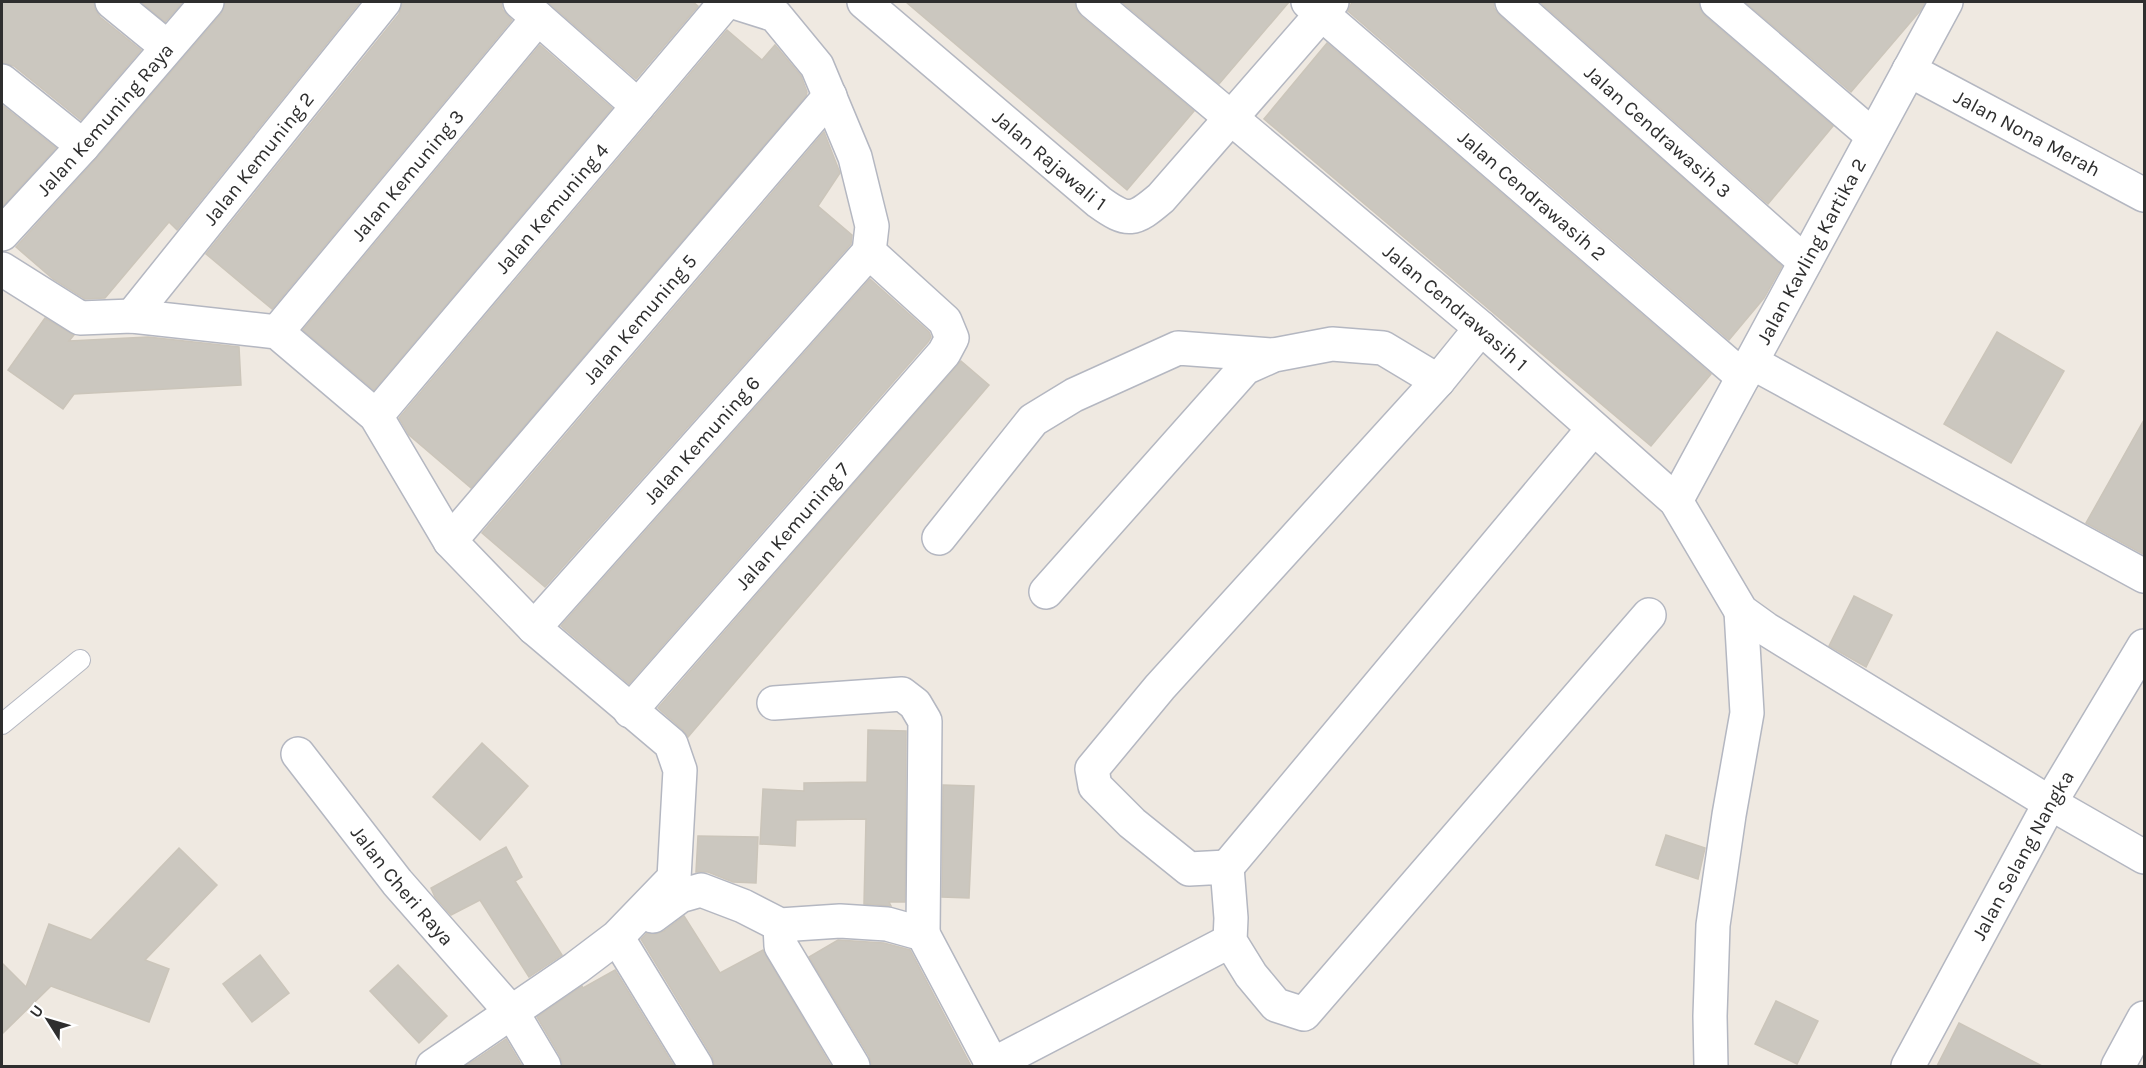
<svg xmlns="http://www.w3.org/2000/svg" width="2146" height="1068" font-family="Karla,sans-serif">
<rect width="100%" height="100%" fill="#efe9e1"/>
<!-- building -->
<g fill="#cbc7bf" stroke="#cbc5ba" stroke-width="1.5">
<polygon points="2,2 94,2 95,9 100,17 141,50 81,120 14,66 2,63"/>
<polygon points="141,2 183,2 165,22"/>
<polygon points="225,2 360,2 177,230 169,222 105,298 85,299 53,279 16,247 97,158 221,14"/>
<polygon points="402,2 502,2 502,9 512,20 272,309 206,254 399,14"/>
<polygon points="548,2 693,2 698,6 636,79"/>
<polygon points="906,2 1075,2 1076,9 1081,16 1194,111 1127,190"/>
<polygon points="1122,2 1289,2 1219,84"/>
<polygon points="1352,2 1494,2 1494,8 1500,16 1782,266 1764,298 1729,340 1348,11"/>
<polygon points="1540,2 1699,2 1700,9 1705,16 1833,126 1768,204"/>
<polygon points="1745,2 1925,2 1920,11 1851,92"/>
<polygon points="727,30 762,60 775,45 801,76 807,92 806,96 471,488 409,435 399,418"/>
<polygon points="1327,43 1711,374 1651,446 1264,119"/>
<polygon points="540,45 612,108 374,390 303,330"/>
<polygon points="2,105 56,148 2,207"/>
<polygon points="824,132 840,173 818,206 852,235 851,244 545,587 482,533"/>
<polygon points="870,279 929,332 931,337 928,342 629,684 561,626"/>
<polygon points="45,318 74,335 69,341 148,337 239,347 241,385 74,394 63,409 8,370"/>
<polygon points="1997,332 2064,371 2011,463 1944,424"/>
<polygon points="961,361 989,385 688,737 683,730 658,708"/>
<polygon points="2145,418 2145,555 2086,523"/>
<polygon points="1854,596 1892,615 1866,667 1829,646"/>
<polygon points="868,730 906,731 905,902 889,902 891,906 864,904 866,819 796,820 795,846 760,844 763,789 804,791 804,783 867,782"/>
<polygon points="482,743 528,786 480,840 433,797"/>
<polygon points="943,785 974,786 969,898 942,897"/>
<polygon points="1666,835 1705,848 1698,879 1656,865"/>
<polygon points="698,836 758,837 756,883 733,882 708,872 696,872"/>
<polygon points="506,847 522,877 515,881 562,955 529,977 480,900 451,915 435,897 431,888"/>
<polygon points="179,848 217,885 145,960 169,969 149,1022 51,986 2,1034 2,963 26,987 49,924 91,940"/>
<polygon points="684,916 720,973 763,950 831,1066 715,1066 712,1056 641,939 647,933 656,934 664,931"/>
<polygon points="838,940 884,943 910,950 971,1066 872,1066 869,1056 809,957"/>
<polygon points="260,955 289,993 252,1022 223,984"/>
<polygon points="398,965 447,1016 419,1043 370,991"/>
<polygon points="615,970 674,1066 563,1066 560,1056 537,1017 582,986 583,988"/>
<polygon points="1776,1001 1818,1021 1797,1064 1755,1044"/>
<polygon points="1959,1023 2042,1066 1937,1066"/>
<polygon points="506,1039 522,1066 465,1066 475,1060"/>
</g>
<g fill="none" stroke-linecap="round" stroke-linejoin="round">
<!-- service casing -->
<g stroke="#b4b7c1" stroke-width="22">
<polyline id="service" points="2,724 80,660"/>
</g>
<!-- minor casing -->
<g stroke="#b4b7c1" stroke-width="36">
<g id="minor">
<polyline points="112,2 167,47"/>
<polyline points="520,2 638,106"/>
<path id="s1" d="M864 2 1099 202C1128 223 1134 221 1161 198L1332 2"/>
<path id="s2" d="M1093 2 1481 328 1676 501 1741 611 1766 629 2050 803 2144 857"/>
<path id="s3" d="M1308 2 1743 377"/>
<path id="s4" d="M1512 2 1805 262"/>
<polyline points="1717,2 1873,136"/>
<path id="s5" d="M1909 70 2144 195"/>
<polyline points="2,81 83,146"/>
<path id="s6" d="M2 234 83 146 207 2"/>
<polyline points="2,269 80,318 132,316 277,332 376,416 450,541 534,628 671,744 680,770 674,878 617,937 576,968 433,1066"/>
<path id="s7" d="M132 316 384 2"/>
<polyline points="1481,328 1438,381 1160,687 1092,769 1095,786 1132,823 1189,869 1227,867 1231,918 1230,941 1251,975 1276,1005 1304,1014 1649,615"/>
<path id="s8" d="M277 332 538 18"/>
<polyline points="1751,362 2144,576"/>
<path id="s9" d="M376 416 726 2"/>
<path id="s10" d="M1676 501 1946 2"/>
<polyline points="939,538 1033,420 1074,395 1178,348 1273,355"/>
<path id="s11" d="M450 541 830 96"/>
<polyline points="1046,592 1245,368 1274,355 1332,344 1383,348 1438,381"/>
<path id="s12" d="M534 628 869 252"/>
<polyline points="774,703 902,694 915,704 925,721 923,934"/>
<path id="s13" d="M630 711 944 353 952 338 945 321 869 252 872 226 855 157 817 66 775 15 734 2"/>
<path id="s14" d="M298 754 397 882 512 1013"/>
<polyline points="1227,867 1593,429"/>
<polyline points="653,916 680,896 701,890 743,906 780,925 840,921 887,924 923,934 993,1066"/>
<polyline points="780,925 781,946 853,1066"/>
<polyline points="622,945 696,1066"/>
<polyline points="519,1024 544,1066"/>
<polyline points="990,1066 1230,941"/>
<polyline points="1711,1066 1710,1016 1713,925 1729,815 1747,713 1741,611"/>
<path id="s15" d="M1908 1066 2050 803 2144 646"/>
<polyline points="2118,1066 2144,1018"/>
</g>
</g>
<!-- service -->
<use href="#service" stroke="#fff" stroke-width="20"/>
<!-- minor -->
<use href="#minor" stroke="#fff" stroke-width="33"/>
</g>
<g text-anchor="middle" stroke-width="4.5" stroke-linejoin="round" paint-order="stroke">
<!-- street labels -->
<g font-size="20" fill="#2e2e2e" stroke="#fff">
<text dy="7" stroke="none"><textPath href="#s6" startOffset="154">Jalan Kemuning Raya</textPath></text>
<text dy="7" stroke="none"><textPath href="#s4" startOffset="195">Jalan Cendrawasih 3</textPath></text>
<text dy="7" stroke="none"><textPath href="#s5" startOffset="134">Jalan Nona Merah</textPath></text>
<text dy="7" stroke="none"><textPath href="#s7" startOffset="202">Jalan Kemuning 2</textPath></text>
<text dy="7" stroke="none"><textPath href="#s1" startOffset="244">Jalan Rajawali 1</textPath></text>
<text dy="7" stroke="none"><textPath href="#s8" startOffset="204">Jalan Kemuning 3</textPath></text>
<text dy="7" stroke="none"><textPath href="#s3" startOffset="296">Jalan Cendrawasih 2</textPath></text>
<text dy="7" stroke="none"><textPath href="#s9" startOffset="272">Jalan Kemuning 4</textPath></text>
<text dy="7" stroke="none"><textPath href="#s10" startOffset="284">Jalan Kavling Kartika 2</textPath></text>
<text dy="7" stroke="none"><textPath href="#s2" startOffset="474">Jalan Cendrawasih 1</textPath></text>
<text dy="7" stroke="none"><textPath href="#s11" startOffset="292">Jalan Kemuning 5</textPath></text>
<text dy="7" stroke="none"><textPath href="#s12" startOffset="252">Jalan Kemuning 6</textPath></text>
<text dy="7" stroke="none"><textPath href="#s13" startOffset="246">Jalan Kemuning 7</textPath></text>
<text dy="7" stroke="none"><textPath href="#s15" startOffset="240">Jalan Selang Nangka</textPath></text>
<text dy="7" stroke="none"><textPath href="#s14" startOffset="168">Jalan Cheri Raya</textPath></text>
</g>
</g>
<!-- border -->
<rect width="2146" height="1068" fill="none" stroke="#2e2e2e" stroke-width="6"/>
<!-- north arrow -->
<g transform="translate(48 1020) rotate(307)" stroke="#ffffff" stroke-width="4.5" paint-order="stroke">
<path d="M0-4.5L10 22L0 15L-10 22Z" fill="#2e2e2e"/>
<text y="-9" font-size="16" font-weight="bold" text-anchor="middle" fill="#2e2e2e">U</text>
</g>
</svg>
